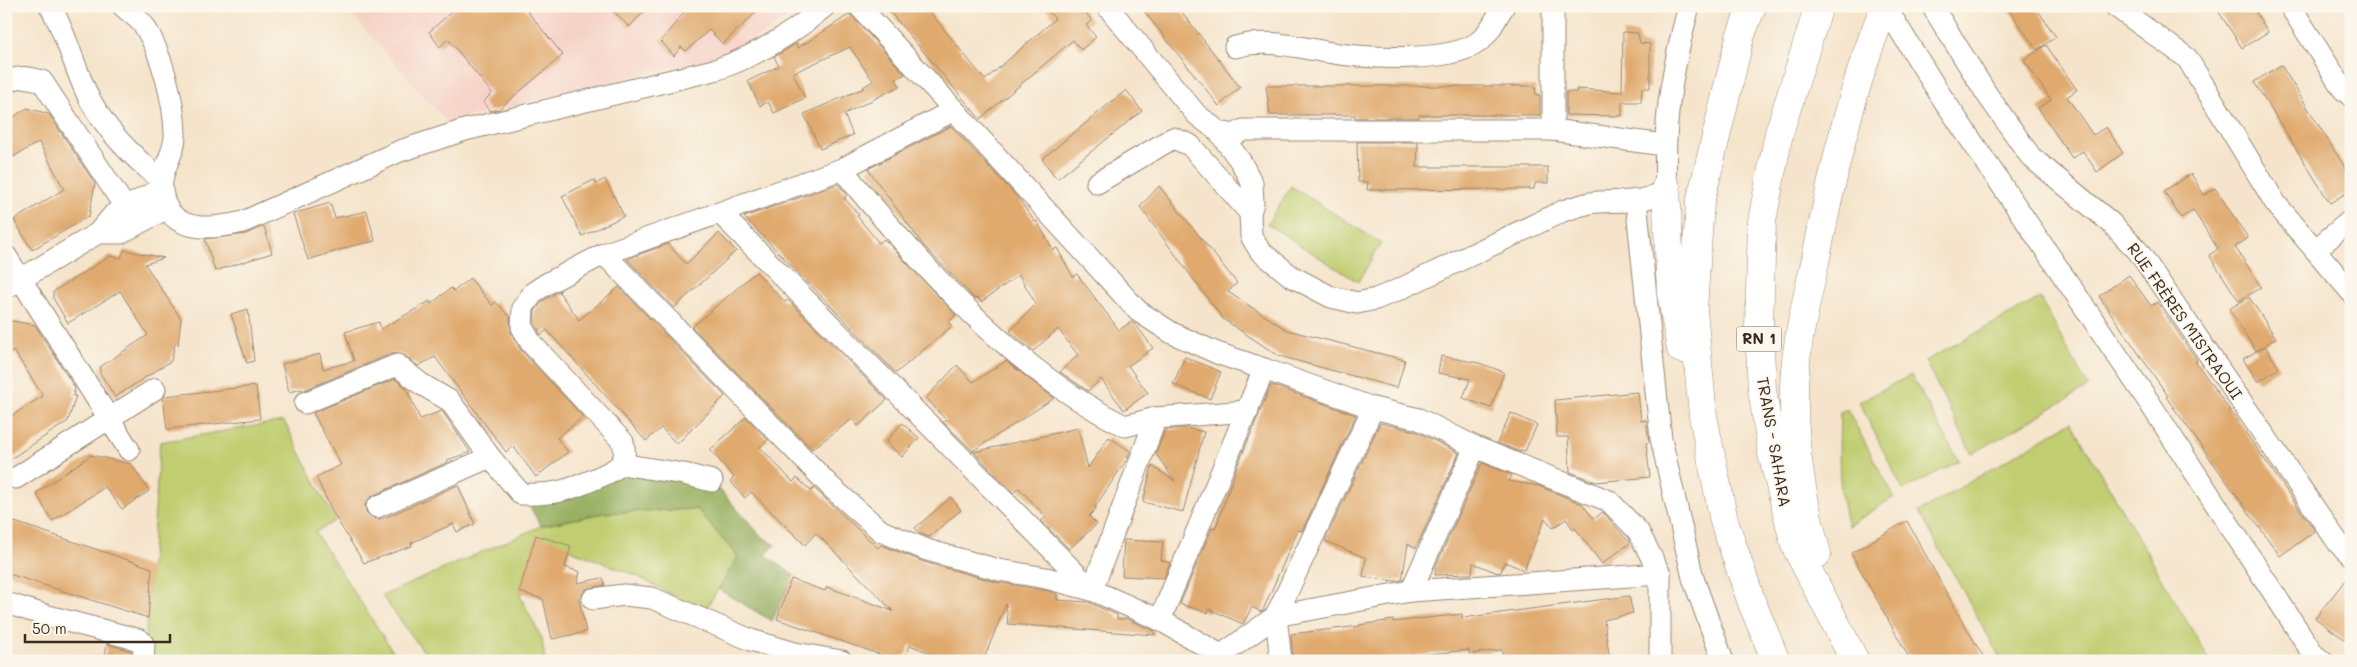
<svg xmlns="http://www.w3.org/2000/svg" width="2357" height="667" font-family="Mali,sans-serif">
<rect width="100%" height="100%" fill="#fbf7ec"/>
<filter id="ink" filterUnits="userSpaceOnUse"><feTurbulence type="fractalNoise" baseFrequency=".02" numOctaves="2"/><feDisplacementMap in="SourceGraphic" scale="10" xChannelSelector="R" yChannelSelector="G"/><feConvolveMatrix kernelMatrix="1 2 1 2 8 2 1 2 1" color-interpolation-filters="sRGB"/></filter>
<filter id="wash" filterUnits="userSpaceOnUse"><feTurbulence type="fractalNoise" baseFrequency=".0096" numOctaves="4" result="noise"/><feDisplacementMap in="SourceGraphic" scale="20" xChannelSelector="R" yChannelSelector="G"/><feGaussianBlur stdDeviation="1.12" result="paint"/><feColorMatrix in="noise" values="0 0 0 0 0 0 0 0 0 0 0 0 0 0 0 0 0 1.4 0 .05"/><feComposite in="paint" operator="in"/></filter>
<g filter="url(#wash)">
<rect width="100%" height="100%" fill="#f5e4cb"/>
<!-- built -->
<polygon fill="#f6d1c6" points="344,6 804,6 732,54 646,73 447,122"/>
<!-- green -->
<g fill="#c0cd6f" stroke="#7e7c46">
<polygon points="1291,186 1381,243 1358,282 1267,224"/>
<polygon points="2040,298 2088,387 1972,454 1925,361"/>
<polygon points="1911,375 1959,461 1903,490 1859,402"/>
<path d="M1847 409 1894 497 1848 526C1837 488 1839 451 1840 412Z"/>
<polygon points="284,421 335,521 315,532 399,661 144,661 160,442"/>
<polygon points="2071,422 2210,661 2002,661 1919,512"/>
<polygon points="697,509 738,557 704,612 637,576 540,538 520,596 542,639 545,661 431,661 382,596 541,526 603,513"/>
</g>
<!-- forest -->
<polygon fill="#98b062" stroke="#6a6d40" points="605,474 712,481 761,536 775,545 766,555 794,575 772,621 718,589 738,557 697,509 603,513 541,526 530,507"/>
<g id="blocks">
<!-- building -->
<g fill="#e0aa6e">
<polygon points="458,6 523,6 563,55 499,109 490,111 483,102 492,93 448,39 440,47 429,32"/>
<polygon points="609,6 650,6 629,27"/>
<polygon points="689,6 762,6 723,44 709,30 686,51 681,47 674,56 661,41"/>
<polygon points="885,6 925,6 985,80 1055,19 1044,6 1081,6 1092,21 1086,25 1096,37 1081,50 1073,40 980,119"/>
<polygon points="1140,6 1177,6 1240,87 1219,106"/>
<polygon points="2006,6 2035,6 2056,37 2037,50"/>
<polygon points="2215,6 2252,6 2268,32 2242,48"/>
<polygon points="850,14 905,74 896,79 900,86 844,114 853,135 820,149 804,114 864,88 863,87 873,81 850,47 793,73 805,98 774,113 768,102 760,106 748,81 779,66 774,57 796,44 798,48"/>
<polygon points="1623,32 1638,33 1640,43 1650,44 1650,88 1642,88 1641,102 1622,102 1622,116 1566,115 1566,92 1576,92 1577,89 1622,92"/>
<polygon points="2046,45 2077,90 2067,97 2093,135 2106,127 2123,153 2097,172 2083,151 2072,158 2038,108 2051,100 2024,60"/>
<polygon points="2281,65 2351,177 2351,190 2330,203 2254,82"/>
<polygon points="1266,86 1535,86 1536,95 1540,95 1540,115 1419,115 1419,118 1355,118 1355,115 1270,115"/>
<polygon points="1126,90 1142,111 1057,179 1042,159"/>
<polygon points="27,108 49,114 95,184 89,216 32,250 14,220 64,189 39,142 6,161 6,122"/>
<polygon points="951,126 1018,198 1035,222 1037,221 1053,250 1057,248 1073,277 1077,274 1119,330 1131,322 1136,325 1153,348 1128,366 1148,393 1124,410 1101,379 1088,391 1060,372 1078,355 1058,329 1033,351 1010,331 1036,304 1019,275 981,302 977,297 975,299 923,245 868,169"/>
<polygon points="1357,142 1418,142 1417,167 1548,167 1548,183 1535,183 1534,189 1367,190 1368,182 1358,182"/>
<polygon points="2191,174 2204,195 2215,188 2248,238 2235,247 2261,287 2239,301 2209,255 2218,249 2193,210 2181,218 2164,191"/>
<polygon points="605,179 624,216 582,236 562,196 594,180 596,184"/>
<polygon points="838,184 847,195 844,198 859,215 857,216 879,243 884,239 956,315 948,322 952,326 896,373 744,217"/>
<polygon points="1159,186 1237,283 1228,292 1287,330 1405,360 1397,388 1279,356 1223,319 1140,207"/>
<polygon points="330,203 335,218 367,211 375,241 352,246 308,260 293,214"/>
<polygon points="264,226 272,253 215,271 205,239 246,234"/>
<polygon points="719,233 736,251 674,308 627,259 668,244 686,264"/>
<polygon points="124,250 164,258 145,264 181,319 178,345 175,344 171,361 115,397 100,373 100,367 148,335 120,291 68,323 53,298 53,292 110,256 121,258"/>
<polygon points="756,272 785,302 788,300 887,400 858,426 852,419 812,449 692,327"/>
<polygon points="2129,275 2151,306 2157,302 2197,360 2195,361 2315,531 2280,556 2166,397 2168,396 2099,296"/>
<polygon points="470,278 492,305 496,302 510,317 511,333 520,349 583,417 557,438 568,452 536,477 513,446 506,452 435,357 418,366 404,355 393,353 302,391 302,389 289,392 282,364 320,354 323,369 354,361 345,332 379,322 381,329 430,301 431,304 451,288 454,291"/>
<polygon points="619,287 725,396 677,444 661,428 646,441 547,330 541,335 535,324 535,311 543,301 561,290 559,292 579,320"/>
<polygon points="2249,297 2276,338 2256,351 2229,309"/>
<polygon points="248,309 254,361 247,363 231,314"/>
<polygon points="6,320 35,325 75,388 73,396 76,396 68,421 6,462 6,419 43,396 14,351 6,356"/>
<polygon points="2265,346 2279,368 2258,382 2243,359"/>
<polygon points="1441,356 1479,363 1504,372 1491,408 1463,398 1470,379 1438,373"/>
<polygon points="1185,357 1221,372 1210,399 1173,384"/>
<polygon points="1006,361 1054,398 973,451 943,422 946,420 926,398 957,365 973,382"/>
<polygon points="395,379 406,388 420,419 442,411 470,452 447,460 448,462 372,496 365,505 366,512 375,519 382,519 458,485 475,524 457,532 453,524 411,543 412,546 364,563 334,515 316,477 341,465 313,413"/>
<polygon points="1271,385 1356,415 1302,531 1298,530 1263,610 1261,612 1252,607 1243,624 1209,609 1208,613 1180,604 1212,528 1215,529 1235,472"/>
<polygon points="256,386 260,419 167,429 163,398 165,396"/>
<polygon points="1638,392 1641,421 1646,420 1649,442 1646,443 1650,477 1596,482 1570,472 1568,437 1557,437 1555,400"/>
<polygon points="1511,413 1537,425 1525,451 1521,450 1521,452 1497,443"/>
<polygon points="746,417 768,440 760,447 793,482 797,478 811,491 814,488 878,548 881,545 924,562 996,582 1048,591 1057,594 1057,600 1088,602 1117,615 1117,619 1127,619 1154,631 1155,635 1008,624 1006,604 983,661 949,661 910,645 903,661 899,661 777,619 791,579 825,591 827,587 893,611 816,533 805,545 751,492 745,498 730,481 734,477 710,450"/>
<polygon points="902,423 919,438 902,457 886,442"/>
<polygon points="1380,423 1415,431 1459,453 1416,548 1408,544 1402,580 1394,581 1363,577 1366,558 1325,541"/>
<polygon points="1078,428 1088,468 1109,437 1130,451 1127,459 1095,507 1096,509 1089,516 1097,524 1069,549 1041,521 1046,517 1019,488 1013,493 974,452"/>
<polygon points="1187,428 1204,432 1183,512 1143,502 1152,466 1175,481 1156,454 1165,430"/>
<polygon points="91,455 131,464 149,491 122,509 105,487 52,521 36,493"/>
<polygon points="1482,463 1512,475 1509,481 1539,486 1582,504 1594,519 1603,512 1630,543 1602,564 1575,528 1573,529 1566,519 1553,528 1545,518 1524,570 1505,562 1501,572 1498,573 1473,563 1472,574 1435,575 1436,566"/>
<polygon points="951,497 961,510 929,537 919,533 915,528"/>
<polygon points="6,519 152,568 148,618 6,573"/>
<polygon points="1907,521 1958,614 1986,661 1911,661 1851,553"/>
<polygon points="536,535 571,546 565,567 580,572 577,583 603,578 605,585 586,589 579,598 586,632 552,639 543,599 519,592"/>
<polygon points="1124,540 1163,542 1161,560 1170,563 1164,578 1122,576"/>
<polygon points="2351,573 2351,630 2344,639 2315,618"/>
<polygon points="1629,596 1633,613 1604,620 1610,661 1503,661 1502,650 1469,654 1469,650 1365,661 1293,661 1291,634 1360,626 1359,625 1393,620 1393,622 1462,614 1462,618"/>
<polygon points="107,644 131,651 131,661 104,661"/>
</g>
</g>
</g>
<g filter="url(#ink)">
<use href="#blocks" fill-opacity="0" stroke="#988774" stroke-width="1"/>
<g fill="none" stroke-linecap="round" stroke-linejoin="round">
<!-- minor casing -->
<g stroke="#988774" stroke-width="23">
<g id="minor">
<path d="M50 6C67 34 74 68 89 98 107 132 132 157 162 180"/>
<path d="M123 6C130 13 140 19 145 27 162 54 174 101 175 133 176 151 164 164 162 181 161 188 163 197 165 203 177 235 218 228 243 222L400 151 465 130 718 69C757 55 794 33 825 6"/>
<polyline points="859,6 1138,311 1172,333 1217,353 1264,369"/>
<path d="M1107 6 1196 114 1219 132 1241 162 1252 183 1253 203 1250 213 1251 236 1260 251 1291 276 1331 297 1357 303 1376 299 1400 289 1563 211C1572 208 1581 205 1590 203 1614 199 1648 207 1666 187 1663 120 1672 70 1689 6"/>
<polyline points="1885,6 1939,93 2149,402 2314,655 2322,661"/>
<polyline points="1932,6 1986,93 2031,157 2110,222 2138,251 2339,544 2351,555"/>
<polyline points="2115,6 2187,58 2276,204 2351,292"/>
<polyline points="2290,6 2343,89 2351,96"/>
<path d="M1235 47C1264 38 1297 47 1326 52 1361 58 1458 65 1483 38 1491 30 1497 16 1504 6"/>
<path d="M6 83C18 75 28 77 42 81L125 207"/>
<polyline points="1553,130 1553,6"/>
<polyline points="1219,132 1235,135 1243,130 1553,130 1664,145"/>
<path d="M842 169C917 262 1017 374 1125 426L1156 418 1248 411"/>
<polyline points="1097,183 1173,138 1190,145 1250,213"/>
<polyline points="1636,200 1661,439 1693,578 1723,661"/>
<polyline points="720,213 1092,590 1156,418"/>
<polyline points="98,233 121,233 167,208"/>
<polyline points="2315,250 2351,220"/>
<polyline points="604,254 832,488 881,531 927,550 999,570 1046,578 1092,590 1160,620"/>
<polyline points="6,256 129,450"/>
<polyline points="6,288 98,233 114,214 162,188"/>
<path d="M305 403 397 365 421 384 450 401 490 457 521 494C553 495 568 491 597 478 604 475 615 470 620 465 626 458 625 450 623 442L531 343 522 327 523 307 534 292 548 283 604 254 842 169 954 110"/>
<polyline points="621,464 684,474 712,481"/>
<polyline points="16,478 155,389"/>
<polyline points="377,507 490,457"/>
<polyline points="1411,591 1475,447"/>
<polyline points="593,599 624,595 652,598 751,640 795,653 842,661"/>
<polyline points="6,603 48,616 140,640 144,645 143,661"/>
<polyline points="1221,655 1160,620 1264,369 1373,408 1419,419 1475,447 1609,501 1638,531 1660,574"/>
<polyline points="1213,661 1276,616 1411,591 1660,574 1660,661"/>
<polyline points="1281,661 1276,616 1373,408"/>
</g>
</g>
<!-- highway casing -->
<g stroke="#988774" stroke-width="29">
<g id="highway">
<polyline points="1752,6 1740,37 1700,203 1693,310 1703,416 1724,521 1752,603 1776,661"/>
<polyline points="1819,6 1779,133 1762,221 1759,328 1762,390 1772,453 1795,545 1855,661"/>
<polyline points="1666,187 1671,293 1681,349"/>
<path d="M1817 554C1804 506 1795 458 1794 408 1792 357 1805 307 1816 258 1833 172 1851 88 1885 6"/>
</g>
</g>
<!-- minor -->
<use href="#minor" stroke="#fff" stroke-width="21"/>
<!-- highway -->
<use href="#highway" stroke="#fff" stroke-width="28"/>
</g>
</g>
<g text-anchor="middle" stroke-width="4" stroke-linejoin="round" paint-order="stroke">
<!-- shield labels -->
<rect fill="#fbf7ec" stroke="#75685c" stroke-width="1" x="1736.5" y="326.5" width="45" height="25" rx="4"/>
<g font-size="15" font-weight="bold" fill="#3b2a1e">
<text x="1759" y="344">RN 1</text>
</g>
<!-- street labels -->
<g font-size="16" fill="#3b2a1e" stroke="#fbf7ec">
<text transform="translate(2185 321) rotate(55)" y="6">RUE FRÈRES MISTRAOUI</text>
<text transform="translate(1774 442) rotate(80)" y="6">TRANS - SAHARA</text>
</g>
</g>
<!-- margin -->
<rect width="2357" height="667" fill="none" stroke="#fbf7ec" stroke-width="25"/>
<!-- scale -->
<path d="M25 634v8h145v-8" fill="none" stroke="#3b2a1e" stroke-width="2.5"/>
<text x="32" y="634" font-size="15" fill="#3b2a1e" stroke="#fbf7ec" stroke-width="4" paint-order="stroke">50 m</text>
</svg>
